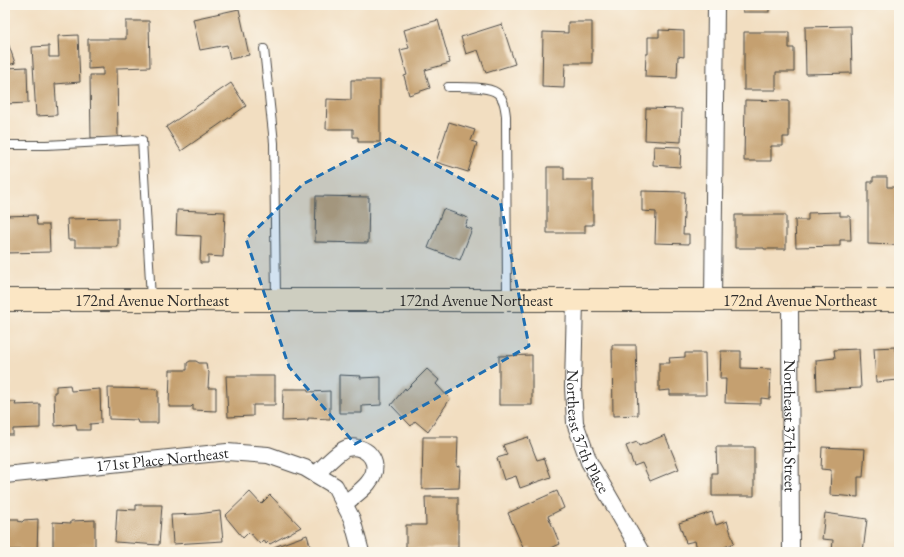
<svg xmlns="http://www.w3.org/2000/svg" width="904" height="557" font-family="'EB Garamond',serif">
<rect width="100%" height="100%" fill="#fbf7ec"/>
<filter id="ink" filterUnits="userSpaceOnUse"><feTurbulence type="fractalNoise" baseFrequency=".025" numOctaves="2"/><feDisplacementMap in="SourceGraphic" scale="8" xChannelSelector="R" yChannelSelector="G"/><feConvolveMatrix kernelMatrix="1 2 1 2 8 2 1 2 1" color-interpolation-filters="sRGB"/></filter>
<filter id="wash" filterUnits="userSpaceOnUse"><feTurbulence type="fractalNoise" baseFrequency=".012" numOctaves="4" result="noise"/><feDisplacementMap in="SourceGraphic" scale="16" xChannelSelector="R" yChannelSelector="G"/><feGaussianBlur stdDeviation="0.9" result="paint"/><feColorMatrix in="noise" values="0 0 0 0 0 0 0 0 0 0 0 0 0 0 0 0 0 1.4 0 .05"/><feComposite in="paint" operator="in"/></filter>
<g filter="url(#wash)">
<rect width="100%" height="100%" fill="#f2dec1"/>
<g id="blocks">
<!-- building -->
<g fill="#c5a070">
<rect x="743" y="5" width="26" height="7"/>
<polygon points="239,9 249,55 230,59 227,45 200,50 193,19"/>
<polygon points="438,20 450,63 425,70 430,88 409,95 404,76 407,75 400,50 409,48 404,30"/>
<polygon points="126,21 149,21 150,67 117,68 118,138 91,138 90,75 103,75 103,68 88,69 88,39 126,39"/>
<polygon points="568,22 592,22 592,63 565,63 564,88 542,87 543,32 568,33"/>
<polygon points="502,24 515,64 486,73 478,50 466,54 461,37"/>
<polygon points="851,26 852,73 806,74 805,27"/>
<polygon points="659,30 684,31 684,57 678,56 677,78 645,77 646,54 648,54 648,37 659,37"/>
<polygon points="744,32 789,32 789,48 794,48 794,72 776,72 776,90 744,90"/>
<polygon points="78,35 80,82 55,84 57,115 36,116 32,47 49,46 49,57 59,57 58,36"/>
<polygon points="7,40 15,63 5,66 5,41"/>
<polygon points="27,67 28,103 5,104 5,80 8,79 7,68"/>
<polygon points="351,80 380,80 380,142 358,142 358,137 353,137 353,129 326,129 327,99 351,100"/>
<polygon points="231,83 246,106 181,151 166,127"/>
<polygon points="745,100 789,101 789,137 783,137 783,146 771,146 771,161 744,161"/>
<polygon points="646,108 682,109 681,142 645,140"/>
<polygon points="449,122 475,130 471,141 477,143 468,172 436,162"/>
<polygon points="654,146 681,147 680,167 653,165"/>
<polygon points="547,167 564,167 564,180 593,180 593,225 585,225 585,233 547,233"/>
<polygon points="873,177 887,177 887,187 899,187 899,245 868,244 868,182 873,182"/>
<polygon points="642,191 685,192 683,234 689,234 689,244 655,243 656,212 642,211"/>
<polygon points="316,196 369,197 368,243 315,242"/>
<polygon points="443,209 468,218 465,227 472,229 460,260 428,248"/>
<polygon points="177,210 225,212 223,257 208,256 208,263 200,263 201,236 176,235"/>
<polygon points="840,212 840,216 850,216 851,240 840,240 840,246 796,247 795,220 808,220 808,213"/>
<polygon points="36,215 37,225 49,225 50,252 5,253 5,216"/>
<polygon points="735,215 786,215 786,249 764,249 764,248 735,248"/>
<polygon points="118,218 118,247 75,247 75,240 68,240 67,219"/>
<polygon points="612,345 636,345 638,415 613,416"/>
<polygon points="895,347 895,351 899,351 899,380 876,382 874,348"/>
<polygon points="859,349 861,388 817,390 816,360 835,358 834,350"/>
<polygon points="721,351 741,351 741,368 771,369 770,399 761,398 761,404 725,403 726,379 720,379"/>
<polygon points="685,353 705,353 706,395 670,395 670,390 659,391 659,363 670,363 669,358 685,357"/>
<polygon points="532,355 532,405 499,405 499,356"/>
<polygon points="190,361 196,361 199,363 206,363 207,370 209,372 208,388 216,388 216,411 193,410 193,405 191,407 169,407 170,370 187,370 187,363"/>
<polygon points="427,369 439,380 436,384 450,399 428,432 415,421 411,426 391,405 405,388 406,390"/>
<polygon points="339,375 361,376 360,378 381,377 381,405 362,406 362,413 339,413"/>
<polygon points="226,376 275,376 275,405 253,405 253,416 228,417"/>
<polygon points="70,385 71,391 100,389 101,423 90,424 90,430 77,430 76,424 55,426 54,392 56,392 56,386"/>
<polygon points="108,388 158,389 158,423 138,423 137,420 109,419"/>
<polygon points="283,389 308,389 308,392 330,391 330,419 308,418 308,420 282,421"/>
<polygon points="5,402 16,402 15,405 40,404 40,428 13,429 13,435 5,435"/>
<polygon points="665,435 679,469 650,481 642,463 634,466 626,446 637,442 639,446"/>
<polygon points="423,437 458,437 457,467 460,466 459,488 422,489"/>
<polygon points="528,437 537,460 544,458 551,477 520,488 516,476 504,480 497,458 507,455 503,445"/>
<polygon points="716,447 754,447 754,496 712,496 712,473 717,473"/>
<polygon points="822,447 865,449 863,477 858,477 858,497 830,495 831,470 821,469"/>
<polygon points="557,491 564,508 548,516 560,544 542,552 532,552 530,547 524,550 508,513"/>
<polygon points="250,492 261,504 270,495 301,527 270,544 268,542 266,544 264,540 260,544 249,532 243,538 225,516"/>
<polygon points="425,497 458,497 458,548 406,549 406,525 426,525"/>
<polygon points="136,505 162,505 159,545 115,542 117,509 136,510"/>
<polygon points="220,511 223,541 173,544 171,515 198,514"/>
<polygon points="712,512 716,525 727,521 734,543 725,547 726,552 698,552 695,541 686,543 679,523"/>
<polygon points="825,513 867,519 863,552 832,552 833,540 822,539"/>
<polygon points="5,519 18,519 18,521 22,522 24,520 38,519 37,552 22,552 22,550 5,550"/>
<polygon points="95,520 95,549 53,550 53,522 71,523 71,521"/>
<polygon points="307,535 312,552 276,552 274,547"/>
</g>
</g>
</g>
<g filter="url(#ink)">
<use href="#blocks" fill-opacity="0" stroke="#494642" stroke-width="1"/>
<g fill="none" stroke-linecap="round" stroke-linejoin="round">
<!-- lane casing -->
<g stroke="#494642" stroke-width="10">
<g id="lane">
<polyline points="264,49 274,143 276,299"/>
<path d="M448 87C460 87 488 86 497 93 504 98 505 108 506 116L507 300"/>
<polyline points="5,145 46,145 142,140 151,299"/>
</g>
</g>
<!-- street casing -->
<g stroke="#494642" stroke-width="18">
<g id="street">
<path id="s1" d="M575 300 573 387 575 423 589 462 641 552"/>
<polyline points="713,300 716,5"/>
<path id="s2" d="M790 301 791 552"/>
<path d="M316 474C323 468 338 451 347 448 354 446 362 448 368 453 371 456 373 459 374 463 378 481 356 494 344 504"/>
<path id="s3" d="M5 475 227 452 268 455 305 468 335 486 352 519 361 552"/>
</g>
</g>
<!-- secondary casing -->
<g stroke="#494642" stroke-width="24">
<g id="secondary">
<path id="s4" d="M5 300H899"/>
</g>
</g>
<!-- lane -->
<use href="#lane" stroke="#fff" stroke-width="8"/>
<!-- street -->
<use href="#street" stroke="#fff" stroke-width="16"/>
<!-- secondary -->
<use href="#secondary" stroke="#fbe6c4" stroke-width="22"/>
</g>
</g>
<!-- marked area -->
<path fill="#1f6fb2" fill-opacity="0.2" stroke="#1f6fb2" stroke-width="3" stroke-dasharray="8 5" stroke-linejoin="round" d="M389 139 500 200 529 346 355 444 289 367 246 239 303 184Z"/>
<g text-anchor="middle" stroke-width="3" stroke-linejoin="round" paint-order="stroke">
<!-- street labels -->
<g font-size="16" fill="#2b2b2b" stroke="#fbf7ec">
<text dy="6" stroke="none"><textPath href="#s4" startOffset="147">172nd Avenue Northeast</textPath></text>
<text dy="6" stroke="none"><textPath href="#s4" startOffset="471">172nd Avenue Northeast</textPath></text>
<text dy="6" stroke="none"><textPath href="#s4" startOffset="795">172nd Avenue Northeast</textPath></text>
<text dy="6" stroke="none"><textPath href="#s2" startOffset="125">Northeast 37th Street</textPath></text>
<text dy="6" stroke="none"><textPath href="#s1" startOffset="134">Northeast 37th Place</textPath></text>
<text dy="6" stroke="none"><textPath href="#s3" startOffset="158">171st Place Northeast</textPath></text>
</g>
</g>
<!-- margin -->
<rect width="904" height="557" fill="none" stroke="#fbf7ec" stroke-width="20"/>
</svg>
